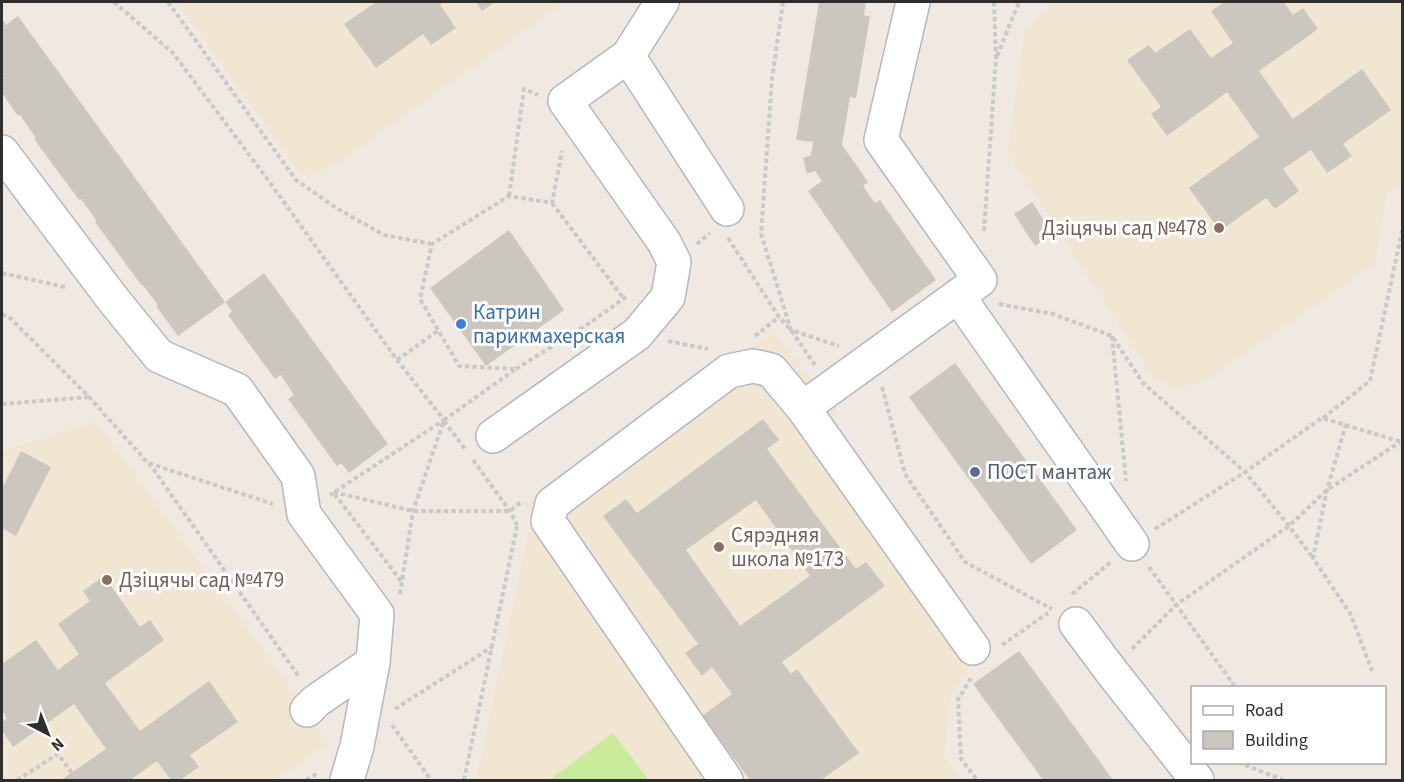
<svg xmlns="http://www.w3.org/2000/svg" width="1404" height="782" font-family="'Source Sans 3',sans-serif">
<rect width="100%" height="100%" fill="#efe9e1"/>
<!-- education -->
<g fill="#f0e6d1">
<polygon points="177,2 565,2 332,167 302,176"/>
<polygon points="1050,2 1402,2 1402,183 1387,193 1375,264 1202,383 1171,389 1152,375 1007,152 1024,35"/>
<polygon points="773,332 836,409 834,435 976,658 951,696 944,757 961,780 476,780 530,525 536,518 525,506"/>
<polygon points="96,421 307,710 328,743 276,780 2,780 2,451"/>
</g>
<!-- pitch -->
<polygon fill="#c9ec9a" points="613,733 647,778 644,780 549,780"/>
<!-- building -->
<g fill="#cbc7bf" fill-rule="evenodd">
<polygon points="376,2 444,2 440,5 456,28 431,45 423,34 376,68 344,24"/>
<polygon points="476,2 495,2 482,11"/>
<polygon points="819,2 866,2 864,15 870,17 856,98 850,97 842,145 868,182 863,186 875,203 880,200 936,280 892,312 808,191 822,181 815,171 807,174 803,158 811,155 813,142 796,140"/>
<polygon points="1224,2 1284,2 1293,15 1303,8 1318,29 1259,71 1293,119 1362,69 1391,110 1343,144 1352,156 1327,173 1311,150 1283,169 1299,191 1275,209 1266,198 1220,231 1189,188 1259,137 1227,92 1167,136 1151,114 1161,107 1127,60 1149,45 1155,53 1190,29 1211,58 1233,43 1211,11"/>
<polygon points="18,16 225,302 264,273 388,444 349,473 341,463 337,466 288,399 294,395 281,375 275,379 228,315 232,311 225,302 178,336 156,306 158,305 143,285 142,286 95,222 97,221 81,199 79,200 34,139 36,138 20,115 18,116 2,93 2,81 4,78 2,74 2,19 6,25"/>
<polygon points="1032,202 1053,234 1035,246 1014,214"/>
<polygon points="509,230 564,310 486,366 430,288"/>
<polygon points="955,363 1077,530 1031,564 909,397"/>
<path d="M763 419 779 440 767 449 856 569 866 562 885 586 782 662 791 674 797 669 859 753 821 780H750L702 716 732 694 712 667 702 676 685 653 698 644 603 516 626 499 637 513ZM756 500 810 576 740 626 686 550Z"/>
<polygon points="21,451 51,467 16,536 2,528 2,489"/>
<polygon points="104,576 140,627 150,620 164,640 105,683 140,731 209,681 238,722 190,755 199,767 180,780 171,780 157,761 130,780 61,780 106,749 74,704 13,747 2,730 2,722 7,718 2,710 2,664 36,640 58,670 79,654 58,624 90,601 83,591"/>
<polygon points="1019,651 1050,693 1113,780 1043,780 973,684"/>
</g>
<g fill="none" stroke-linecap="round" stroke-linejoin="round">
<!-- minor casing -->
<g stroke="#b4b7c1" stroke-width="36">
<g id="minor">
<polyline points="628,56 727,209"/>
<polyline points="2,152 112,298 159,356 237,390 298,476 304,514 377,614 373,662 357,746 347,780"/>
<polyline points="958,296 1132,544"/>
<polyline points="803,408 973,648"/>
<polyline points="493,436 637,334 668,297 674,262 664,242 565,101 628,56 662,2"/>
<polyline points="1076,624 1111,671 1197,780"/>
<polyline points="307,710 316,701 373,662"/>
<polyline points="726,780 548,521 552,504 729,371 753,366 771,370 803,408 980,280 881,140 913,2"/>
</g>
</g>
<!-- path -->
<g stroke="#c9c9c9" stroke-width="4" stroke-dasharray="4.5 3" stroke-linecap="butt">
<polyline points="114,2 173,53 271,184 397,360 444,420 330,495"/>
<polyline points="168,2 296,180 338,209 384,235 432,244"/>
<polyline points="783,2 772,79 761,234 791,330 839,346"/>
<polyline points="997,56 1019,2"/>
<polyline points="509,196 524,89 538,95"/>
<polyline points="552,203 624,299"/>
<polyline points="984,231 996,58 994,2"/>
<polyline points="728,238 779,317 791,330 815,365"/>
<polyline points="697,244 710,233"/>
<polyline points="2,273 65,287"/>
<polyline points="999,304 1053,314 1112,336 1143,383 1245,472 1289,526 1313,558"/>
<polyline points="2,314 10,318 89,397 148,463 273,504"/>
<polyline points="755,336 779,317"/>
<polyline points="1112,336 1126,481"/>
<polyline points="668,341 708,349"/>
<polyline points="397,360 439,330"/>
<polyline points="516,369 588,324 626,297"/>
<polyline points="882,387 905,474 965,562 1052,609"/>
<polyline points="2,404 89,397"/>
<polyline points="1323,418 1370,381 1402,231"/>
<polyline points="444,421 465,449"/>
<polyline points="1346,424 1327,490 1313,558 1351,615 1372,671"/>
<polyline points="473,460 510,511 517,525"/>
<polyline points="149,463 300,678"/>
<polyline points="1155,529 1245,472 1322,418 1402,442"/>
<polyline points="1149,567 1236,688"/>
<polyline points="401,581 333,492 413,511 510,511 521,502"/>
<polyline points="400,594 413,511 444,420 516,369 459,366 420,299 432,244 509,196 552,203 562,151"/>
<polyline points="1072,594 1111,562"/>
<polyline points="1002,645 1048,613"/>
<polyline points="1132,649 1176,605 1289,526 1327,490 1400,442"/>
<polyline points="971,678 958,700 961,759 977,780"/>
<polyline points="395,709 492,647"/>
<polyline points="392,725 431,780"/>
<polyline points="1238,762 1283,780"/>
<polyline points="17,780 58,754 72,773"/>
<polyline points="306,780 318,773"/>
<polyline points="464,780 517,526"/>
</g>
<!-- minor -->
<use href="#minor" stroke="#fff" stroke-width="33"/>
</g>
<!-- markers -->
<g fill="#8d6e63" stroke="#fff" stroke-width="2">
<circle cx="1219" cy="228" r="6"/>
<circle cx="719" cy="547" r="6"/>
<circle cx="107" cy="580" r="6"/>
</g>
<circle fill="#3f7fe0" stroke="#fff" stroke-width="2" cx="461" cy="324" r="6"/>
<circle fill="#5c6f8a" stroke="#fff" stroke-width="2" cx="975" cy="472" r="6"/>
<g text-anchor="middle" stroke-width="6" stroke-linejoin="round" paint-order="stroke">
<!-- education labels -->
<g font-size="21" fill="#785e54" stroke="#fff" text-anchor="start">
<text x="1207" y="235" text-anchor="end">Дзіцячы сад №478</text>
<text x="731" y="542">Сярэдняя<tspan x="731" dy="24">школа №173</tspan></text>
<text x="119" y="587">Дзіцячы сад №479</text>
</g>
<!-- shop labels -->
<g font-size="21" fill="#366cbe" stroke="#fff" text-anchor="start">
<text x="473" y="319">Катрин<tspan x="473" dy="24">парикмахерская</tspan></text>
</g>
<!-- service labels -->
<g font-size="21" fill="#4e5e75" stroke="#fff" text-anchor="start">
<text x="987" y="479">ПОСТ мантаж</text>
</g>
</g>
<!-- border -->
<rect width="1404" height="782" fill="none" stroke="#2e2e2e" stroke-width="6"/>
<!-- legend -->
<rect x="1191" y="686" width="195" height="78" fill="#ffffff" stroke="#ababab" stroke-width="1.5"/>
<rect x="1203" y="706" width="30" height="9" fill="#ffffff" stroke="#ababab" stroke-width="1.5"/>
<text x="1245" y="716" font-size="18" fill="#2e2e2e">Road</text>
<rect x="1203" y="731" width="30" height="18" fill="#cbc7bf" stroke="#ababab" stroke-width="1.5"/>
<text x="1245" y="746" font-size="18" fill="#2e2e2e">Building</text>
<!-- north arrow -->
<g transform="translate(48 734) rotate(138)" stroke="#ffffff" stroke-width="4.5" paint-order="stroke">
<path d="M0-4.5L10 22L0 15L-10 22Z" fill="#2e2e2e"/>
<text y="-9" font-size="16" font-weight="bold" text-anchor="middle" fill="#2e2e2e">N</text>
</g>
</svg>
